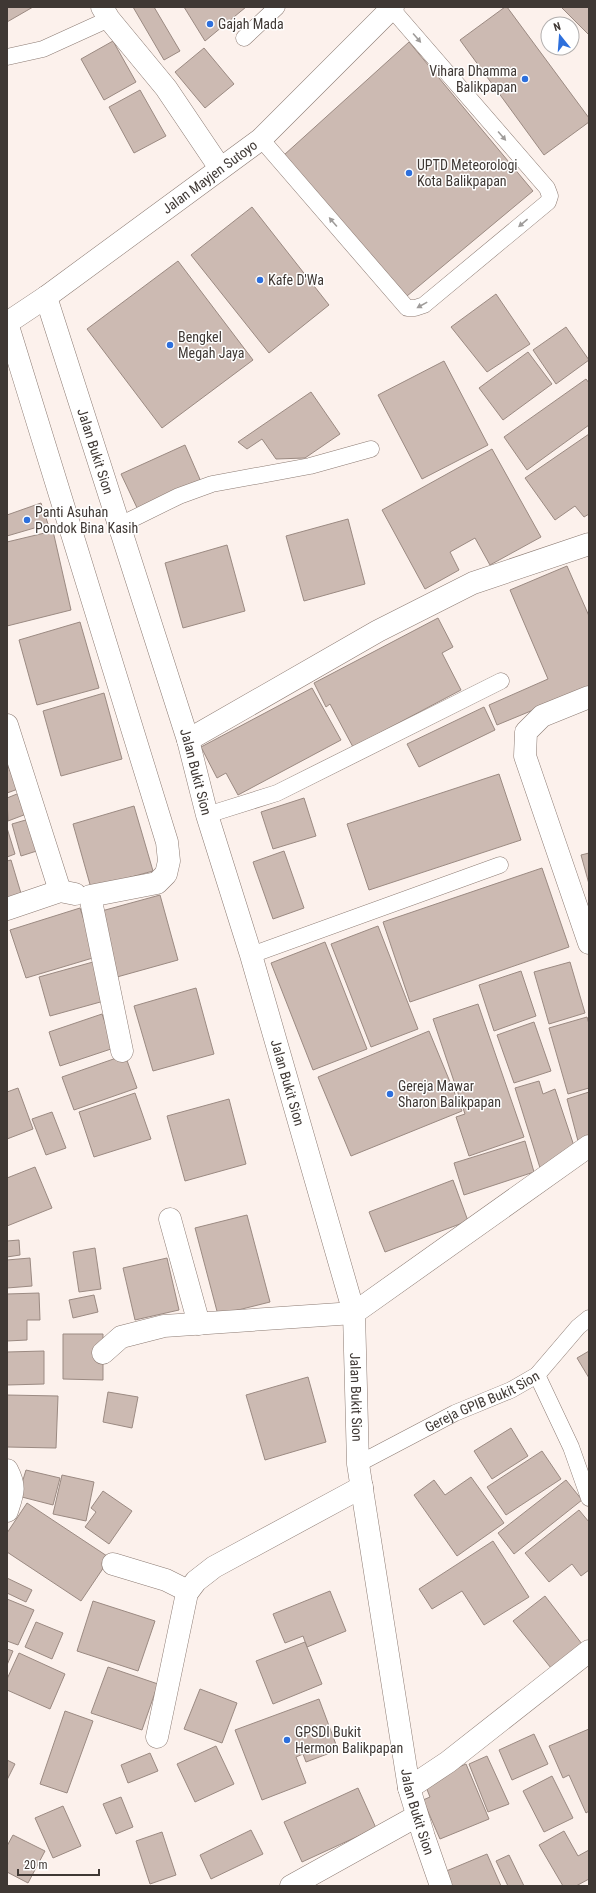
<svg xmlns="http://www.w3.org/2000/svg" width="596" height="1893" font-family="'Roboto Condensed',sans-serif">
<rect width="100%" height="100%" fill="#fcf1ec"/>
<!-- building -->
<g fill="#ccbab2" stroke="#9b8a82">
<polygon points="7,7 33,7 7,22"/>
<polygon points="133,7 154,7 180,51 164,60"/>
<polygon points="184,7 246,7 205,41"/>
<polygon points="505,7 507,7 589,118 589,122 544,155 460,40"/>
<polygon points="561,7 589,7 589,35"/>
<polygon points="113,41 136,82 104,100 81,59"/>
<polygon points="409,42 533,191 407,296 284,155"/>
<polygon points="204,48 234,84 205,108 175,72"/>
<polygon points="140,90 166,136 134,153 109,107"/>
<polygon points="252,207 329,305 269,353 191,255"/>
<polygon points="178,261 253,360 162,428 87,329"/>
<polygon points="496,294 530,344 487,372 451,327"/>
<polygon points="566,327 589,360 556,384 533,350"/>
<polygon points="528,352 552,384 503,420 479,388"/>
<polygon points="444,361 488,445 422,479 378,395"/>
<polygon points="586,379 589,383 589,425 527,470 504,437"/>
<polygon points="311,392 340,434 305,458 276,459 262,439 247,449 238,442"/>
<polygon points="589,434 589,514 584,517 575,506 555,520 525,478"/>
<polygon points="185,445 202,484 139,512 121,474"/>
<polygon points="492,449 541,537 490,565 475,538 450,552 459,570 425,589 382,510"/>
<polygon points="41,503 48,524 7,536 7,515"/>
<polygon points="348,519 365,584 304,601 286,536"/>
<polygon points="53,531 71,610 7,626 7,542"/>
<polygon points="227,545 245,611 183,628 165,563"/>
<polygon points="567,566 589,616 589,687 497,725 489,705 548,679 510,590"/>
<polygon points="438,618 453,647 442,653 461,690 353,747 330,704 326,707 314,683"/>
<polygon points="80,622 99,688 37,705 19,640"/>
<polygon points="312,688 341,740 238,795 226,773 217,778 201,747"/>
<polygon points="104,693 122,759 61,776 43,711"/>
<polygon points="484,707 495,730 419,767 407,744"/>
<polygon points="8,766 18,789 7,793 7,767"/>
<polygon points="499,774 521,840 369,890 347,824"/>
<polygon points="22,792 29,813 8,821 7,798"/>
<polygon points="304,798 316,836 273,849 261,812"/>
<polygon points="134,806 153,871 91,888 73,824"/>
<polygon points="36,817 46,848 21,856 12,824"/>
<polygon points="7,828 15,854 7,857"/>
<polygon points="284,851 304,908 273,919 253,862"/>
<polygon points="589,853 589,884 581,855"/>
<polygon points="11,860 23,900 7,905 7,861"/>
<polygon points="542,868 569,947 410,1002 383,922"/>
<polygon points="160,895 178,960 117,977 98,912"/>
<polygon points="80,908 96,957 26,978 10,930"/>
<polygon points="378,926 418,1029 371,1047 331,944"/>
<polygon points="325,942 367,1049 313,1070 271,963"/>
<polygon points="93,962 104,1001 50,1016 39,977"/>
<polygon points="570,962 585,1013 549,1024 534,972"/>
<polygon points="521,971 536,1016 494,1031 479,985"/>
<polygon points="196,988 214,1054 153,1071 134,1006"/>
<polygon points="478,1004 524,1137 469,1156 456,1117 465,1114 433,1019"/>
<polygon points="102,1014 114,1048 60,1066 49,1032"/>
<polygon points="587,1017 589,1024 589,1088 568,1094 549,1028"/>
<polygon points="534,1022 551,1071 514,1083 497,1035"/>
<polygon points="429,1031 462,1111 351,1156 318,1077"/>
<polygon points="125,1055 137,1088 74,1110 62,1077"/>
<polygon points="539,1081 543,1094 555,1089 575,1149 541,1171 515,1088"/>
<polygon points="18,1088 33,1129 7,1139 7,1092"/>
<polygon points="589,1092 589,1136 578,1141 567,1099"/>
<polygon points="135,1093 151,1139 94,1157 79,1112"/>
<polygon points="229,1099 246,1164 185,1181 167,1116"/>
<polygon points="52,1112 66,1148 46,1155 32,1119"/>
<polygon points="525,1141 534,1172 464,1195 454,1163"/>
<polygon points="35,1167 52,1208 7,1226 7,1178"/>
<polygon points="453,1180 468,1221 385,1252 369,1212"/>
<polygon points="247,1215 270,1302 218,1315 195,1228"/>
<polygon points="19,1240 20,1255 7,1257 7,1241"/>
<polygon points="95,1248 101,1289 79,1292 73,1252"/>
<polygon points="30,1258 32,1286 7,1288 7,1260"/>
<polygon points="167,1258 179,1310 135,1320 123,1268"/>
<polygon points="39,1293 40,1320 27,1320 27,1340 7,1341 7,1294"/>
<polygon points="94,1295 98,1312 73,1318 69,1300"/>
<polygon points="63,1334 103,1334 103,1380 63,1379"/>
<polygon points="44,1351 44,1384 7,1385 7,1352"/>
<polygon points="589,1351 589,1378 577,1358"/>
<polygon points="308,1377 326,1442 265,1460 246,1395"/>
<polygon points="108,1392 138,1397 132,1428 103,1422"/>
<polygon points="7,1395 58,1396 56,1448 7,1447"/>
<polygon points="511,1428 528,1456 492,1479 474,1451"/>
<polygon points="542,1451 561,1479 506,1515 487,1487"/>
<polygon points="26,1470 60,1478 53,1505 18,1496"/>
<polygon points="62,1475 94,1482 86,1521 53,1514"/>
<polygon points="471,1477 504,1523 457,1556 414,1495 434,1480 445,1495"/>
<polygon points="566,1480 582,1500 514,1554 498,1533"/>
<polygon points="103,1491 132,1511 109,1544 85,1527 96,1512 91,1508"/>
<polygon points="27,1503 110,1558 81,1601 7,1552 7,1533"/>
<polygon points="579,1510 589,1522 589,1570 581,1576 572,1564 549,1582 525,1553"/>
<polygon points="493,1541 529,1597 484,1625 462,1591 432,1609 419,1589"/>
<polygon points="7,1578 32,1590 26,1602 7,1593"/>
<polygon points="330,1591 346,1631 307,1647 303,1636 285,1643 273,1614"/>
<polygon points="545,1596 582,1644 551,1668 513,1621"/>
<polygon points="7,1599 34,1610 18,1645 7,1641"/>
<polygon points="93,1601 155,1621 138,1671 77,1651"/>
<polygon points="36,1622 63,1633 52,1659 25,1647"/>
<polygon points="305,1642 322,1684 273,1704 256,1661"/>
<polygon points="7,1649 13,1651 7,1665"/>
<polygon points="19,1653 65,1674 50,1709 7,1690 7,1679"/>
<polygon points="108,1667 158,1684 142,1730 91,1713"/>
<polygon points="200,1689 237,1703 222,1743 184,1729"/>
<polygon points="319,1699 338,1750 306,1762 303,1754 296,1757 306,1783 262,1800 235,1730"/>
<polygon points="65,1711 93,1721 67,1793 40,1784"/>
<polygon points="589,1729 589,1811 586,1813 569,1775 563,1778 549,1746"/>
<polygon points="534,1734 548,1764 512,1780 499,1750"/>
<polygon points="216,1746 234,1784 195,1802 177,1764"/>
<polygon points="150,1753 158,1771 128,1783 121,1765"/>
<polygon points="487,1756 509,1804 488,1812 469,1764"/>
<polygon points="7,1760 15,1764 7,1780"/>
<polygon points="466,1764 489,1819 440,1839 423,1800 430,1797 424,1782"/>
<polygon points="552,1776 573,1818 544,1832 523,1791"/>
<polygon points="358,1788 376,1828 302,1862 284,1822"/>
<polygon points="121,1797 133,1827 116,1834 103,1804"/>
<polygon points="63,1806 81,1846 53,1858 35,1818"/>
<polygon points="251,1830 263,1854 211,1879 200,1855"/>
<polygon points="564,1831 578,1856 589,1850 589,1879 576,1886 563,1886 539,1845"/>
<polygon points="162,1832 176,1875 150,1884 136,1841"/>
<polygon points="13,1835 45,1851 28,1883 7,1872 7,1846"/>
<polygon points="487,1854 501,1886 450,1886 444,1872"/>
<polygon points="509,1855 524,1886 508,1886 496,1861"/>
</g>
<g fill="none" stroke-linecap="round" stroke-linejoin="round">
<!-- service casing -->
<g stroke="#8c7b73" stroke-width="17">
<g id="service">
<polyline points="244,38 277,7"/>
<polyline points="7,57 43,49 109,19"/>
<polyline points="261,139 407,308 415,308 424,305 548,202 550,196 547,188 391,8"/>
<polyline points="120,525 179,496 212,484 310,466 371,449"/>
<polyline points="207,815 277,793 501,681"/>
<polyline points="251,955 500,865"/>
<polyline points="537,1375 571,1447 589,1498"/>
<path id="s1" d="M358 1464 455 1413 511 1390 537 1375 578 1327 589 1318"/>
</g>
</g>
<!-- minor casing -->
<g stroke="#8c7b73" stroke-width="23">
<g id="minor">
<polyline points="102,7 109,19 166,88 220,168"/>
<path id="s2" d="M46 297 188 740 207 815 251 955 354 1313 358 1464 409 1788 424 1837 441 1886"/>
<polyline points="7,323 167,842 169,861 166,874 157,883 90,896 122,1051"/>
<polyline points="589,697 542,716 526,732 525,756 589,943"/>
<polyline points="7,725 60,891"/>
<polyline points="188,740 378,631 473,583 589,544"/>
<polyline points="7,909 60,891 75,894"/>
<polyline points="170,1219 199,1324"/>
<polyline points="103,1353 121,1337 164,1326 354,1313 589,1146"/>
<path d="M7 1470C16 1487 13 1493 7 1511"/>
<polyline points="113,1564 166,1580 188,1591"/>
<polyline points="157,1737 187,1593 196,1581 214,1567 362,1487"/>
<polyline points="409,1788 448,1762 589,1651"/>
<polyline points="291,1886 417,1816"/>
</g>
</g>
<!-- secondary casing -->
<g stroke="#8c7b73" stroke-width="23">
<g id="secondary">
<path id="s3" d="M7 323 46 297 261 139 393 7"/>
</g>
</g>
<!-- service -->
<use href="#service" stroke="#fff" stroke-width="16"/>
<!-- minor -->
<use href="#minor" stroke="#fff" stroke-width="22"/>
<!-- secondary -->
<use href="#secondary" stroke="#fff" stroke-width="22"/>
</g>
<!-- one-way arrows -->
<defs><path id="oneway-solid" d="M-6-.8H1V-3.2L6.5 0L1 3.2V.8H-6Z"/></defs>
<g fill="#9f9c9a">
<use href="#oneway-solid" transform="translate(417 38) rotate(49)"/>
<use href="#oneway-solid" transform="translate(502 136) rotate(49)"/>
<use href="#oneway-solid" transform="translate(333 222) rotate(-131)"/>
<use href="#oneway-solid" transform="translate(523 223) rotate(140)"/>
<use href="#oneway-solid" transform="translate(422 305) rotate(151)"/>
</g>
<!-- markers -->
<g fill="#2d6fdc" stroke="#fff" stroke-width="1.5">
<circle cx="210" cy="24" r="4"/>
<circle cx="525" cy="79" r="4"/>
<circle cx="409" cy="173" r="4"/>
<circle cx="260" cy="280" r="4"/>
<circle cx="170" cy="345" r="4"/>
<circle cx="27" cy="520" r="4"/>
<circle cx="390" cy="1094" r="4"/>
<circle cx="287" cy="1740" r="4"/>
</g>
<g text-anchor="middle" stroke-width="3" stroke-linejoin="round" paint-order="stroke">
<!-- poi labels -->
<g font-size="14" fill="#3f3834" stroke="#fff" text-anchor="start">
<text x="218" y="29">Gajah Mada</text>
<text x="517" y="76" text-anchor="end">Vihara Dhamma<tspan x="517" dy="16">Balikpapan</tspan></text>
<text x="417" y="170">UPTD Meteorologi<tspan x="417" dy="16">Kota Balikpapan</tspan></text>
<text x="268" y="285">Kafe D'Wa</text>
<text x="178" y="342">Bengkel<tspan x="178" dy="16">Megah Jaya</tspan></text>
<text x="35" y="517">Panti Asuhan<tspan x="35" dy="16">Pondok Bina Kasih</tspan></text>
<text x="398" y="1091">Gereja Mawar<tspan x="398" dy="16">Sharon Balikpapan</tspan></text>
<text x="295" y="1737">GPSDI Bukit<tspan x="295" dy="16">Hermon Balikpapan</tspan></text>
</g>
<!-- street labels -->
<g font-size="14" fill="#3f3834" stroke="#fff">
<text dy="5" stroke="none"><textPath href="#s3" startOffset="250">Jalan Mayjen Sutoyo</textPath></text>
<text dy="5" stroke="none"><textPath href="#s2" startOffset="162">Jalan Bukit Sion</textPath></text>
<text dy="5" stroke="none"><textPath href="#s2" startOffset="498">Jalan Bukit Sion</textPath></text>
<text dy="5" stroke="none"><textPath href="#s2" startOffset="822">Jalan Bukit Sion</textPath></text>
<text dy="5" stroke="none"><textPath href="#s2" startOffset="1146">Jalan Bukit Sion</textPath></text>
<text dy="5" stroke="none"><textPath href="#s1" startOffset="139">Gereja GPIB Bukit Sion</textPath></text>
<text dy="5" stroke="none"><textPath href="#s2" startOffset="1566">Jalan Bukit Sion</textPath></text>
</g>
</g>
<!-- border -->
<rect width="596" height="1893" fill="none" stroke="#3f3834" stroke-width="16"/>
<!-- north arrow -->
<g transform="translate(560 36) rotate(343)"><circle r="19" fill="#ffffff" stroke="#b2afae"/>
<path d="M0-3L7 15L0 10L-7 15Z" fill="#2d6fdc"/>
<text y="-6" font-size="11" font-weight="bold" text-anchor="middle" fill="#3f3834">N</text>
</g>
<!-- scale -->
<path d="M18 1869v6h81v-6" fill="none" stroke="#3f3834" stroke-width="2"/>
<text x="24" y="1869" font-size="12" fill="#3f3834" stroke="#ffffff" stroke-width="3" paint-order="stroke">20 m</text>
</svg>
